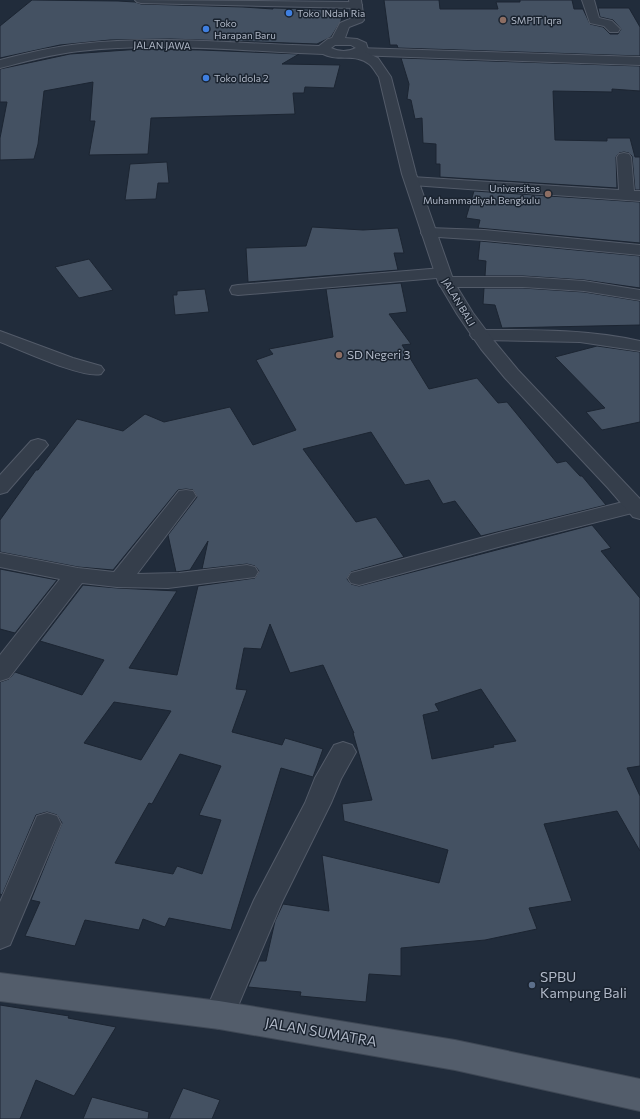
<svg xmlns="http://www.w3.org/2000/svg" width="640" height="1119" font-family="Commissioner,sans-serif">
<rect width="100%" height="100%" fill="#212c3b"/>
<!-- building -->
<g fill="#445162" stroke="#1c2532" fill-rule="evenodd">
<polygon points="32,0 118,1 135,2 141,4 243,7 273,9 273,8 343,10 341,21 331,37 317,44 170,39 110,40 60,45 0,58 0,26"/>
<polygon points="384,0 439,0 440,9 498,9 496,2 520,2 520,0 572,0 574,9 583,9 590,24 603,27 610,34 618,34 621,29 613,20 600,17 598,8 629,8 640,27 640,56 398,48 397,45 390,45"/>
<polygon points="141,49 201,50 299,54 282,64 340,65 334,88 305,87 304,93 293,93 295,114 151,118 148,154 89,155 95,121 90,121 93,82 44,91 38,144 34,159 0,160 0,138 7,102 0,102 0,69 70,54"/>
<polygon points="401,58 640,66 640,91 612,89 612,92 553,91 555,140 607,141 607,138 630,138 635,157 640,157 640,190 635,190 632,156 629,153 624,152 619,153 616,157 617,188 440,177 440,164 436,164 436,144 423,143 422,118 415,119 411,100 407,99 409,84"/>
<polygon points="167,162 169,183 158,183 156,199 125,200 130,164"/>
<polygon points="474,191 640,202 640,243 478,228 480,220 466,218"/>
<polygon points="312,227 363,230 398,228 404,253 394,253 398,270 248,282 246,248 306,246"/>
<polygon points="480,241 640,256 640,288 584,280 523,276 485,276 486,261 478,260"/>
<polygon points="89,259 113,290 79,298 55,267"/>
<path d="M401 283 407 312 389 314 411 344 402 345 429 389 477 378 498 403 507 402 557 463 566 461 580 476H582L606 505 481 536 455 501 443 504 429 480 405 485 371 432 303 449 356 522 376 517 404 557 351 572 347 579 351 584 359 586 592 525 611 548 601 551 640 598V766L627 768 640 796V851L617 811 544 824 572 901 529 908 537 929 485 940 401 948V976L369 974 366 1002 300 996 301 992 248 987 259 961H266L275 921 283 904 329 911 322 855 439 883 448 850 344 821 342 804 372 800 353 733H354L323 665 290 673 270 624 261 649 244 648 236 689 247 690 232 732 282 745 285 738 323 749 313 777 281 768 231 930 169 918 165 927 143 919 139 930 85 920 75 946 25 936 40 902 31 900 62 823 57 815 47 812 36 815 2 895 0 894V682L9 679 15 672 82 695 104 660 40 641 83 585 117 588 177 591 129 668 177 675 198 586 255 578 259 571 255 566 247 564 202 569 208 541 190 570 176 572 168 535 197 497 193 490 186 489 178 490 113 570 78 567 0 552V520L36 470H38L77 419 123 431 145 414 164 422 230 407 253 445 296 430 256 360 273 354 269 349 333 337 326 289ZM481 689 516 741 493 745 494 747 432 759 423 715 439 711 435 704ZM114 702 171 711 141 760 84 743ZM180 754 221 766 199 815 221 820 202 874 177 866 173 874 115 863 149 803 152 804Z"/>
<polygon points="484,288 523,288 584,292 640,301 640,325 502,328 495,305 483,304"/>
<polygon points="205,289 209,312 175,315 173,295 177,295 177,291"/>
<polygon points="597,346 640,352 640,422 602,430 586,412 605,408 555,357"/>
<polygon points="0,569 57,580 15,633 0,629"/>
<polygon points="0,1005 69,1016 68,1018 116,1027 74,1096 36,1080 20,1119 0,1119"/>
<polygon points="183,1088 220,1100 212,1119 169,1119"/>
<polygon points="92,1097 149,1112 148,1119 83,1119"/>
</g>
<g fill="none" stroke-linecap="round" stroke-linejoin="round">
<!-- minor casing -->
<g stroke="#535b69" stroke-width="2">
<g id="minor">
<polygon points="135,0 356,2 360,3 362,5 360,7 356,8 141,3 137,2"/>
<polygon points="582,0 594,0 599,18 612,21 620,29 618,32 610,32 604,26 590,23"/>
<polygon points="358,48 640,57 640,65 354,55 352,52 354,49"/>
<polygon points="624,153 629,154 631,157 634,191 640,191 640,201 412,185 407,184 405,181 407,178 412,177 619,190 617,157 619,154"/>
<polygon points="429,228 484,230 640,245 640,255 484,240 423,236 421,233 423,230"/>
<polygon points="442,268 448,269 450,273 448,277 238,295 232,294 230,290 232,286 238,285"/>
<polygon points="446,277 523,277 584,281 640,290 640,300 584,291 523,287 446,287 440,286 438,282 440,278"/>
<path d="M479 330C533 330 587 329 640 341V351L580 342 479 340 473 339 470 335 473 331Z"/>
<path d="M0 331 73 358 101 366 104 370 101 374C83 379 21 350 0 342Z"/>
<polygon points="38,439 45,441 48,445 7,492 0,494 0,475 31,441"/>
<polygon points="186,490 193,491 196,496 137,574 179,573 247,565 255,567 258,572 255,577 168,588 117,587 82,583 9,678 0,681 0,655 60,579 0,567 0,553 78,568 114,572 179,491"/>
<polygon points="635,499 640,501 640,511 502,546 359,585 351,583 348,578 351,573 359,571 499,533"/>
<polygon points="343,742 352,745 356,752 341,779 331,803 282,902 230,1025 219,1029 208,1025 204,1015 254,900 305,803 315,778 334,745"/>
<polygon points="47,813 57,816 61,824 10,945 0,949 0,902 37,816"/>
</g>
</g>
<!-- tertiary casing -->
<g stroke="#535b69" stroke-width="2">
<path id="tertiary" d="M349 0H361L364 20 362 22 349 27 345 38 357 39 366 43 368 49 365 52 378 58 391 77 416 174 454 282 473 313 494 341 518 370 640 499V519L633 517 608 488 505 378 481 349 457 314 438 282 402 174 379 77C376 73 373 67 369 64 356 53 339 62 323 54 242 51 161 42 80 51 53 54 27 61 0 68V60C27 53 53 47 80 44 159 35 240 44 319 46L328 39 332 38 340 23 352 18ZM335 45H351L356 48C348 52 339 52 331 48Z"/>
</g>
<!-- primary casing -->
<g stroke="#3e4754" stroke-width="2">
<polygon id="primary" points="0,973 219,1001 455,1040 640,1079 640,1111 455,1070 219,1029 0,1001"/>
</g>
<!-- minor -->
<use href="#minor" fill="#353e4b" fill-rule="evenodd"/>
<!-- tertiary -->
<use href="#tertiary" fill="#353e4b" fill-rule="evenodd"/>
<!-- primary -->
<use href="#primary" fill="#535d6b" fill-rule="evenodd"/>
</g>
<!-- markers -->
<g fill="#3f7fe0" stroke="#1a232f" stroke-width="1.5">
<circle cx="289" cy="13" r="4"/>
<circle cx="206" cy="29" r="4"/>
<circle cx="206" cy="78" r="4"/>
</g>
<g fill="#8d6e63" stroke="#1a232f" stroke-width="1.5">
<circle cx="503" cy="20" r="4"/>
<circle cx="548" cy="194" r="4"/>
<circle cx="339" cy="355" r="4"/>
</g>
<circle fill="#5c6f8a" stroke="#1a232f" stroke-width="1.5" cx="532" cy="985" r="4"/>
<g text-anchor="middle" stroke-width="3" stroke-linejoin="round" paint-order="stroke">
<!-- far-poi labels -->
<g font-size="10" fill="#b0b8c7" stroke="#1a232f" text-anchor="start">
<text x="297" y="17">Toko INdah Ria</text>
<text x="511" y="24">SMPIT Iqra</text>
<text x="214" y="27">Toko<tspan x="214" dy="12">Harapan Baru</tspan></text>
<text x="214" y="82">Toko Idola 2</text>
<text x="540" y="192" text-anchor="end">Universitas<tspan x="540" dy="12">Muhammadiyah Bengkulu</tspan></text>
</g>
<!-- far-street labels -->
<g font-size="10" fill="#b0b8c7" stroke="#1a232f">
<text transform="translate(162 45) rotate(1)" y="4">JALAN JAWA</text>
<text transform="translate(459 302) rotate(59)" y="4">JALAN BALI</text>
</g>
<!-- poi labels -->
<g font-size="12" fill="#b0b8c7" stroke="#1a232f" text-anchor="start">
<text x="347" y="359">SD Negeri 3</text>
</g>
<!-- near-poi labels -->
<g font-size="14" fill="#b0b8c7" stroke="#1a232f" text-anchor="start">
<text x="540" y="982">SPBU<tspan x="540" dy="16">Kampung Bali</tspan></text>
</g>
<!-- near-street labels -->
<g font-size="14" fill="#b0b8c7" stroke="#1a232f">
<text transform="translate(321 1032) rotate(10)" y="5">JALAN SUMATRA</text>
</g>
</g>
</svg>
